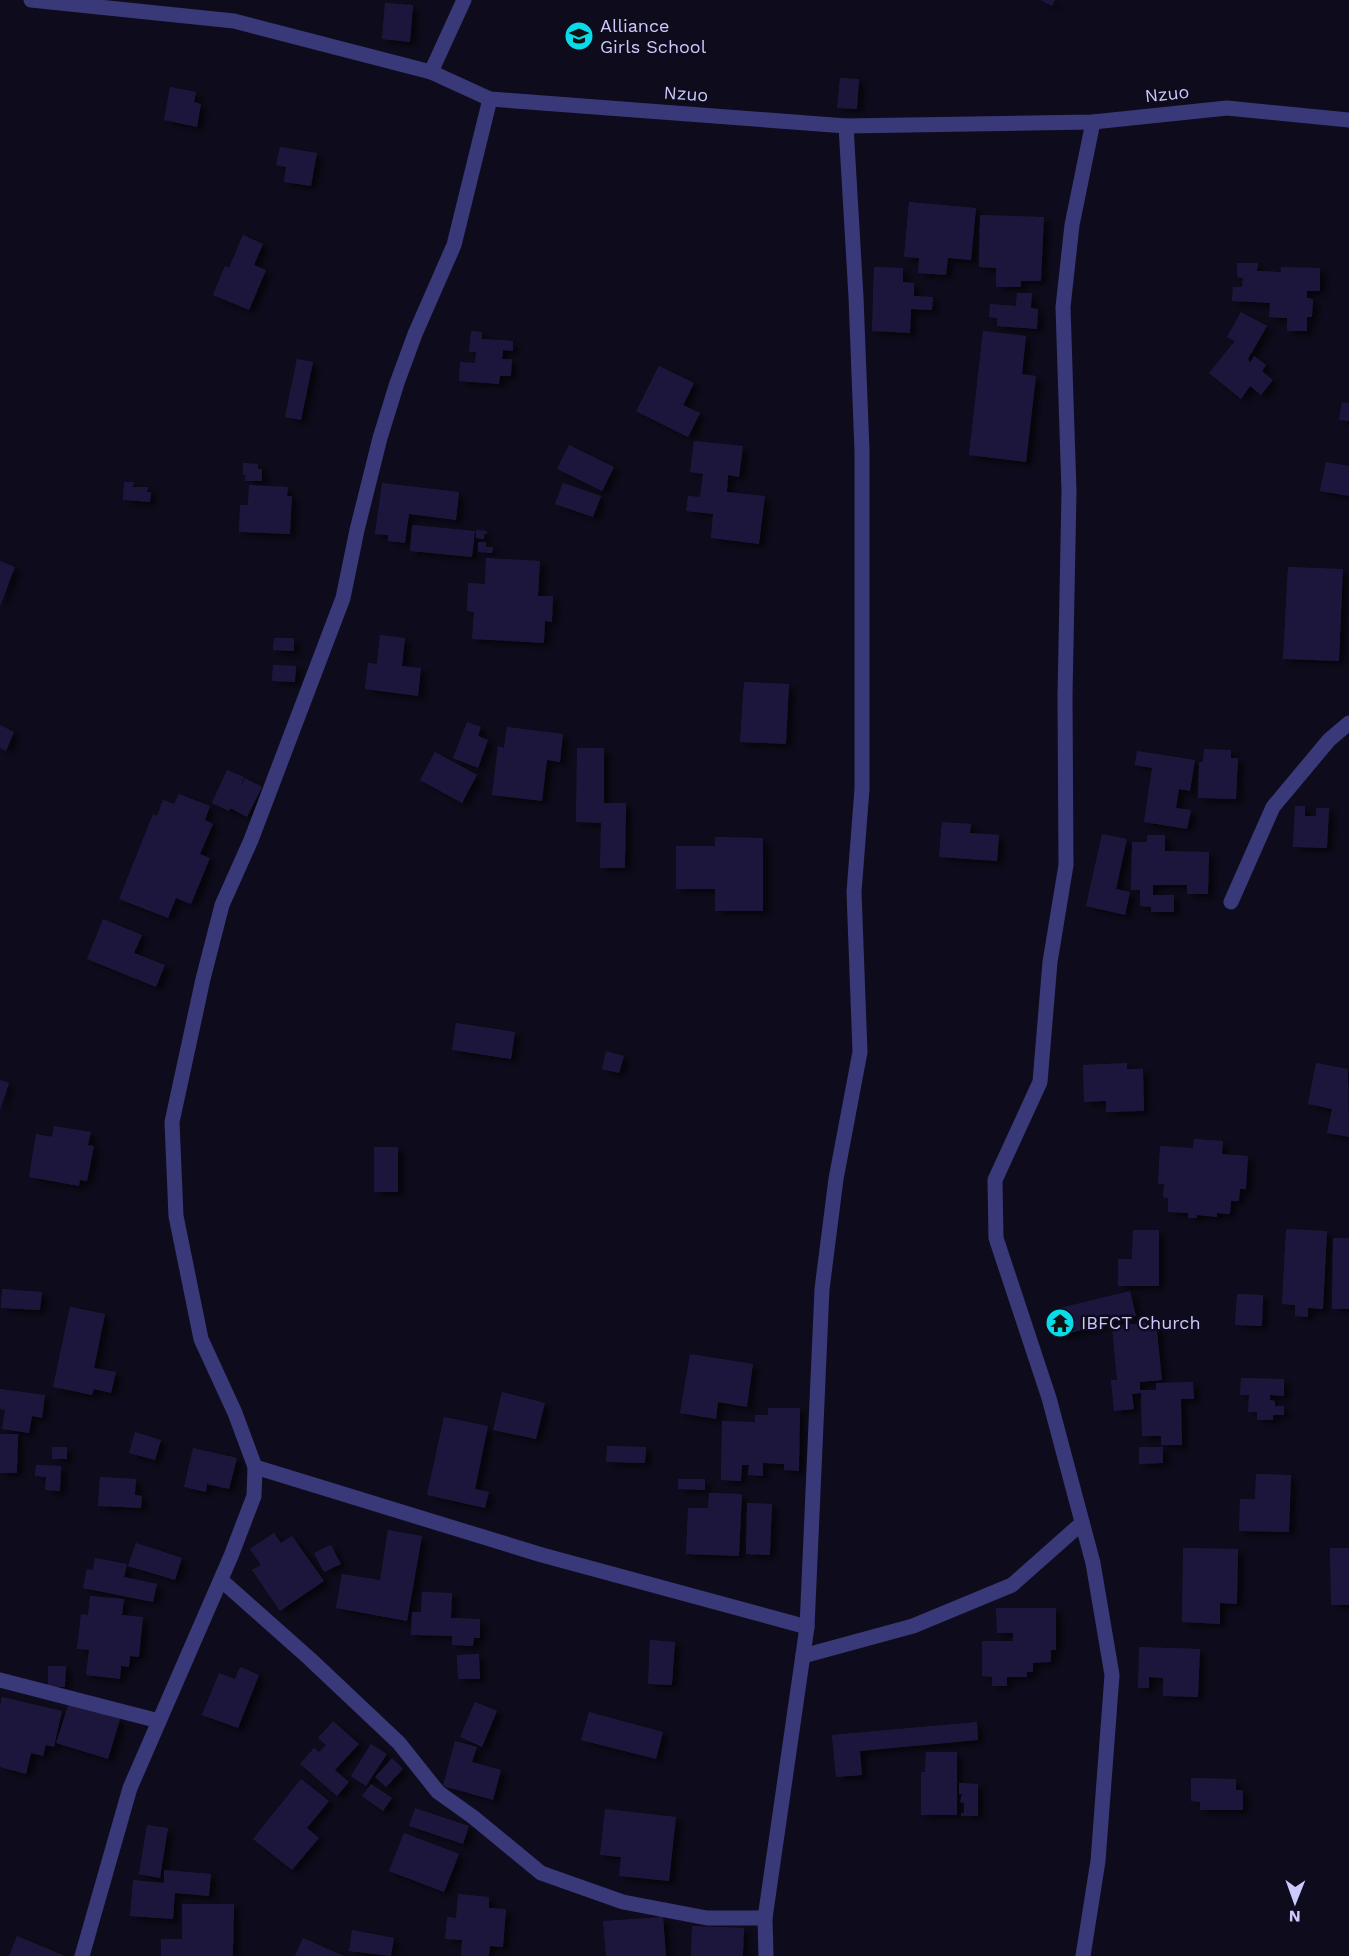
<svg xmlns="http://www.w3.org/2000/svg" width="1349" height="1956" font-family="'Work Sans',sans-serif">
<defs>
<filter id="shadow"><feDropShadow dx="6" dy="4" stdDeviation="3" flood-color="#0009"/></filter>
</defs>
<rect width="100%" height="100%" fill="#0e0c1c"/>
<!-- building -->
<g fill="#1e193c" filter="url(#shadow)">
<polygon points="1040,0 1055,0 1052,6"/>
<polygon points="385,3 413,5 410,42 382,39"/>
<polygon points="840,78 859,79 857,109 837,108"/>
<polygon points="170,87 196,92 194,102 201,104 197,127 164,120"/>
<polygon points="280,147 317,153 311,186 284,182 286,167 276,165"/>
<polygon points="909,202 976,208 971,260 948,258 946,275 918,273 919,258 904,257"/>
<polygon points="980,215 1044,217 1041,281 1021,281 1021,287 996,287 996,268 979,267"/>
<polygon points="243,235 263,244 254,265 266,270 249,310 213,295 225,266 229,268"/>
<polygon points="1237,263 1258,263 1257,271 1281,272 1281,267 1320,268 1320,291 1307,291 1307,298 1313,299 1312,317 1307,317 1307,331 1287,331 1287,318 1269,317 1270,303 1232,301 1233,287 1242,287 1243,278 1237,277"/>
<polygon points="874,267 903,268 903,282 914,283 914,296 933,297 932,310 911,309 910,333 872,331"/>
<polygon points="1017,293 1032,293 1031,308 1038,309 1037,329 997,326 997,318 989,317 990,304 1016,306"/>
<polygon points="1241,312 1267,326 1248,359 1250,363 1254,356 1266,365 1262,371 1273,380 1261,395 1250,386 1241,399 1209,373 1235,341 1227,337"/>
<polygon points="471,331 482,332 482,339 513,341 513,351 503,350 502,359 512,359 511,376 500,376 499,384 459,381 460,362 475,363 476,352 469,352"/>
<polygon points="983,331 1026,336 1022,374 1036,376 1026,462 969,455"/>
<polygon points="297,359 313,362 301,420 285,417"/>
<polygon points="659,366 694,383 683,405 700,413 688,437 636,411"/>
<polygon points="1342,402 1349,403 1349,421 1339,420"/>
<polygon points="694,441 743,446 739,477 728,475 727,492 765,496 759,544 711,538 713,514 686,511 688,496 700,497 703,474 690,472"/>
<polygon points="569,445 614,467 602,491 557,469"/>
<polygon points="1326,462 1349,466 1349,496 1320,491"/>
<polygon points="243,463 258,464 258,469 262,469 262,481 245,481 246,475 243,475"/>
<polygon points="124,482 134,482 133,487 148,487 147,492 151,492 150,502 123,500"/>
<polygon points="382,483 459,492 456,520 409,514 405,543 388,541 388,535 375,534"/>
<polygon points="563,483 601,496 593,517 555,504"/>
<polygon points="249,485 288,487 287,496 292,496 290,534 239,532 240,505 248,505"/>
<polygon points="412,525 475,531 472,557 410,551"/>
<polygon points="476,530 487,531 487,534 484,534 484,539 476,538"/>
<polygon points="478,542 486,542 486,547 493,547 492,553 478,552"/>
<polygon points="486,558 540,561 538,596 553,596 552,622 545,621 544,643 472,639 474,612 467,611 468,583 485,584"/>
<polygon points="0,561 15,567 0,606"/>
<polygon points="1288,567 1343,569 1339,661 1283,659"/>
<polygon points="380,635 405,638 402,666 421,668 418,696 365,689 368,663 377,664"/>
<polygon points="274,638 294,638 294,651 273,650"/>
<polygon points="273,665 296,666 295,682 272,681"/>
<polygon points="744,682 789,684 786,744 740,742"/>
<polygon points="467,722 481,727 478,736 488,740 478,768 453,758"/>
<polygon points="0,725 14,732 6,751 0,748"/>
<polygon points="507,727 563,734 560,762 547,760 542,801 492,795 498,746 504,748"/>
<polygon points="577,748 604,748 604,803 626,803 625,868 600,868 601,823 576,822"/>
<polygon points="1204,749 1231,750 1231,758 1238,758 1236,799 1198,798 1199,762 1203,762"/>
<polygon points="1137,751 1195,760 1190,791 1179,789 1176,808 1191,810 1187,829 1144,822 1152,768 1135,765"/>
<polygon points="435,752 477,775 462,803 420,780"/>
<polygon points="227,770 244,777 240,789 245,778 262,787 247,817 230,808 229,811 212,803"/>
<polygon points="179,794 210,806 205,820 213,824 200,854 210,858 191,904 176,898 168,918 119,899 153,814 157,816 163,800 174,804"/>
<polygon points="1295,806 1305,806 1305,816 1316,816 1316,808 1329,808 1327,848 1293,847"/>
<polygon points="942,822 971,824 970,833 999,835 997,861 939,857"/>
<polygon points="1102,834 1127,839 1116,889 1130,892 1125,915 1086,906"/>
<polygon points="1147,835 1165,835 1165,851 1209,852 1208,894 1187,894 1187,885 1153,885 1153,895 1174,895 1174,912 1151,912 1151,907 1140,906 1140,890 1131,890 1132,842 1147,842"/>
<polygon points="715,837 763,838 763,911 715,911 715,889 676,889 676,846 715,846"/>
<polygon points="103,919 142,935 134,953 165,965 156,987 87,959"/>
<polygon points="456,1023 515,1032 511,1059 452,1050"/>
<polygon points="606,1051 624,1056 619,1073 602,1069"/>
<polygon points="1127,1063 1127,1069 1143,1069 1144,1111 1106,1112 1106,1101 1084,1102 1083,1065"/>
<polygon points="1316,1063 1348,1069 1349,1137 1327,1133 1332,1109 1308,1104"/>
<polygon points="0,1080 9,1083 0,1110"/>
<polygon points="54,1126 91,1132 88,1145 94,1146 87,1181 80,1180 79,1186 29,1177 36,1134 52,1137"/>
<polygon points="1194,1139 1223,1141 1222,1154 1248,1156 1246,1189 1240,1189 1239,1201 1231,1201 1230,1214 1217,1213 1217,1217 1197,1215 1197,1218 1188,1218 1188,1213 1168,1212 1168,1198 1163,1197 1164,1184 1158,1184 1160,1146 1193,1148"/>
<rect x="374" y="1147" width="24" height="45"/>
<polygon points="1286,1229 1327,1231 1323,1309 1308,1308 1308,1317 1295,1316 1295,1305 1282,1304"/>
<polygon points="1133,1230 1159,1230 1159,1286 1118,1286 1118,1259 1132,1259"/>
<polygon points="1333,1238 1349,1238 1349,1309 1332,1309"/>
<polygon points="2,1289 42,1292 40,1310 1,1308"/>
<polygon points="1130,1291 1136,1316 1058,1336 1052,1310"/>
<polygon points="1237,1294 1263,1295 1262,1326 1235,1325"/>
<polygon points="70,1307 105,1314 94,1368 116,1372 111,1393 94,1389 92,1395 53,1387"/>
<polygon points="1156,1322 1162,1380 1140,1382 1140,1390 1156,1390 1156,1383 1193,1382 1194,1399 1181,1399 1182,1445 1161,1445 1161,1436 1142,1436 1141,1393 1132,1394 1134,1409 1114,1411 1111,1380 1117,1380 1112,1326"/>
<polygon points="690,1354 753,1364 747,1407 718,1402 716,1419 680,1413"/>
<polygon points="1241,1378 1284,1379 1284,1396 1270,1395 1270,1400 1275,1401 1275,1406 1284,1406 1284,1415 1273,1415 1273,1420 1257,1420 1257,1412 1248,1412 1249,1395 1240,1395"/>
<polygon points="0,1389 45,1395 42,1418 32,1416 29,1433 2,1429 5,1410 0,1409"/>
<polygon points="502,1392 545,1403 536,1439 493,1430"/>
<polygon points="768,1408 800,1408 799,1471 784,1470 784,1464 763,1463 763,1476 748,1475 749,1465 742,1465 741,1481 721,1480 722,1421 755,1422 755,1415 768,1415"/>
<polygon points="444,1417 488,1426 475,1489 489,1492 485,1508 427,1495"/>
<polygon points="135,1432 161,1440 155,1460 129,1453"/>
<polygon points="0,1434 18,1434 17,1473 0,1473"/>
<polygon points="607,1446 646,1447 645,1463 606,1462"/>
<rect x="52" y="1447" width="15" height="12"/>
<polygon points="1139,1447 1163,1447 1163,1463 1139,1464"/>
<polygon points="193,1448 237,1458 229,1489 207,1484 206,1492 184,1487"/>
<polygon points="36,1465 61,1466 60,1491 45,1490 46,1477 35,1476"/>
<polygon points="1256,1474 1291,1475 1289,1532 1239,1531 1240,1499 1255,1499"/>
<polygon points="100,1477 136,1479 135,1495 142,1496 141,1508 98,1506"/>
<polygon points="678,1479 705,1479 705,1490 678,1489"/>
<polygon points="709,1493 742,1494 739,1556 686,1554 688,1508 708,1508"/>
<polygon points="747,1503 772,1504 770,1555 746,1554"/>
<polygon points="388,1530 422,1536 407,1621 336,1608 342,1574 380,1580"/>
<polygon points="274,1533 281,1543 292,1536 324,1581 280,1611 252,1570 261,1565 250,1549"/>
<polygon points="136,1543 182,1558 175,1580 128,1566"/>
<polygon points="331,1545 341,1564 324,1572 314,1553"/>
<polygon points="1183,1548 1238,1549 1237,1604 1220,1603 1220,1624 1182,1622"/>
<polygon points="1330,1548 1349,1548 1349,1605 1331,1605"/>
<polygon points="95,1558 127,1564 124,1577 157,1584 153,1602 83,1588 87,1569 93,1570"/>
<polygon points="422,1592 452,1593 451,1618 480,1619 480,1638 474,1638 473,1646 452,1645 452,1636 411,1635 412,1612 421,1612"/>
<polygon points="90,1596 124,1599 122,1615 143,1617 139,1657 130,1656 129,1667 121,1666 120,1679 86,1675 89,1650 77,1649 81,1614 88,1615"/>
<polygon points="996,1608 1056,1608 1056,1650 1051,1650 1051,1662 1033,1663 1033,1672 1027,1672 1027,1677 1007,1677 1007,1686 992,1686 992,1677 982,1676 982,1641 1013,1641 1013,1633 997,1633"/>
<polygon points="650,1640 675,1642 672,1685 648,1684"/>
<polygon points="1139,1647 1200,1649 1198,1697 1163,1696 1163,1678 1149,1677 1149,1688 1138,1688"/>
<polygon points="479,1654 480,1679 458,1679 457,1655"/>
<polygon points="48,1666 66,1666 65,1687 48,1686"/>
<polygon points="240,1667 259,1675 238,1728 202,1715 219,1673 235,1679"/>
<polygon points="2,1697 62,1711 54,1747 46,1745 43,1756 31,1753 26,1774 0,1767 0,1706"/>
<polygon points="475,1702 497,1711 482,1747 460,1737"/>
<polygon points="69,1703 120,1719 108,1759 56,1743"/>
<polygon points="589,1712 663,1732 656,1759 581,1740"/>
<polygon points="333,1721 359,1744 335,1770 349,1782 337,1796 300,1764 314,1748 319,1752 326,1745 318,1738"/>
<polygon points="977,1722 978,1740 860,1751 862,1775 836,1777 832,1735"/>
<polygon points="455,1741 477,1747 472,1762 501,1770 493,1800 443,1786"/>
<polygon points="371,1744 387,1754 366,1786 351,1776"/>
<polygon points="926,1752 957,1752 957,1815 921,1815 921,1772 925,1772"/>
<polygon points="392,1758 403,1769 386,1787 375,1777"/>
<polygon points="1191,1778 1236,1779 1236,1790 1243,1790 1243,1810 1200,1810 1200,1802 1191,1801"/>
<polygon points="301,1779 329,1801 307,1828 319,1838 292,1870 253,1839"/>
<polygon points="959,1783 978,1784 978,1816 961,1816 961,1813 964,1813 964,1803 960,1802 962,1794 959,1794"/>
<polygon points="371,1784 392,1798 383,1811 362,1796"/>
<polygon points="415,1808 469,1826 463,1844 409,1826"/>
<polygon points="605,1809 676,1817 669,1881 619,1876 621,1857 600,1855"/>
<polygon points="147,1825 168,1828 160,1878 139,1874"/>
<polygon points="404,1833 459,1854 444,1892 389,1871"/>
<polygon points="164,1870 211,1874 209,1896 175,1893 173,1919 130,1916 133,1880 164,1883"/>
<polygon points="458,1894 489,1897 489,1908 506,1909 503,1947 490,1946 489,1956 461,1956 462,1940 445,1939 447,1917 456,1918"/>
<polygon points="182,1904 234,1904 233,1956 161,1956 161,1939 182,1939"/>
<polygon points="663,1917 666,1956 606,1956 603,1921"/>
<polygon points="692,1926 744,1928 743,1956 691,1956"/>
<polygon points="352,1930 394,1938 391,1956 349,1951"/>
<polygon points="17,1936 65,1956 9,1956"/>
<polygon points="303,1938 344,1956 295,1956"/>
</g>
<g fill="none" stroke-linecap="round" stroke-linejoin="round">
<!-- minor -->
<g stroke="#393979" stroke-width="15">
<polyline points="31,0 234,21 431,72 490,99 846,126 1093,122 1227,108 1349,120"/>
<polyline points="431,72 464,0"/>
<polyline points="1231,902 1273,807 1329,740 1349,723"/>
<polyline points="255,1467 542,1555 807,1627"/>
<polyline points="221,1580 310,1659 399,1743 438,1792 473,1817 541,1873 623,1902 707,1918 765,1918"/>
<polyline points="803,1656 913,1626 1012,1585 1082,1523"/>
<polyline points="0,1680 159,1721"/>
<polyline points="82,1956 130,1788 231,1556 254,1496 255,1467 235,1413 201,1339 176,1216 172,1122 203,979 222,905 251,840 343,598 357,530 380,438 397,383 415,334 454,245 490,99"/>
<polyline points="766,1956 765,1918 807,1627 822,1289 836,1179 860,1052 854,892 862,789 862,451 856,297 846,126"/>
<polyline points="1083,1956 1098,1861 1112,1675 1093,1563 1049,1398 996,1238 995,1180 1040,1082 1050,962 1066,865 1065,696 1069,492 1063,307 1072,225 1093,122"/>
</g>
</g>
<!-- icons -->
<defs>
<g id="school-disc" transform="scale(1.5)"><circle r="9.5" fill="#09dce8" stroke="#0e0c1c"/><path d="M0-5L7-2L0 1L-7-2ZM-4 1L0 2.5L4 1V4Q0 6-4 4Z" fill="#111"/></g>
<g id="temple-disc" transform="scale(1.5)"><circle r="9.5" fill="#09dce8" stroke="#0e0c1c"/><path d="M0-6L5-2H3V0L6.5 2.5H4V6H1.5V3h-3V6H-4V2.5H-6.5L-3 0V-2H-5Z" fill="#111"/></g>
</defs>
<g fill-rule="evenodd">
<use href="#school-disc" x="579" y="36"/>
<use href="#temple-disc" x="1060" y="1323"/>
</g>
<g text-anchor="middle" stroke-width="5" stroke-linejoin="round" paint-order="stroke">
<!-- poi labels -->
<g font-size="18" fill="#ccc9fd" stroke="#0e0c1c" text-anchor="start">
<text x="600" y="32">Alliance<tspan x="600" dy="21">Girls School</tspan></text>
<text x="1081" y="1329">IBFCT Church</text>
</g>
<!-- street labels -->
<g font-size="18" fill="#ccc9fd" stroke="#0e0c1c">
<text transform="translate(686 94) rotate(4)" y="6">Nzuo</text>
<text transform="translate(1167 94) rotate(-6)" y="6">Nzuo</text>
</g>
</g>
<!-- north arrow -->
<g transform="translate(1295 1902) rotate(181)" stroke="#0e0c1c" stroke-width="4.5" paint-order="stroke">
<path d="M0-4.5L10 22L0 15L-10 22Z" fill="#ccc9fd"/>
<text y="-9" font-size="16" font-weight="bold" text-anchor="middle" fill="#ccc9fd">N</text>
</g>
</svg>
